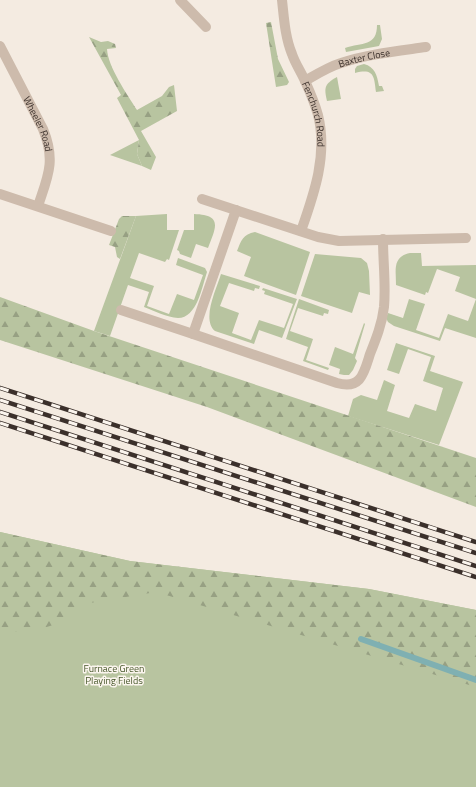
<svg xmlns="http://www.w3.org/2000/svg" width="476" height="787" font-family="'Titillium Web',sans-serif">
<defs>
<pattern id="forest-firs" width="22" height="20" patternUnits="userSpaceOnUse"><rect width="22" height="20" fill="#b8c4a0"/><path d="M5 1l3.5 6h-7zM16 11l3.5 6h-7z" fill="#97a083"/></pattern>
</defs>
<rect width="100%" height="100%" fill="#f4ebe1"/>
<!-- green -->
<g fill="#b8c4a0">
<path d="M377 25H380L382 39 379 46 346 52 345 48C362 42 377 47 377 25Z"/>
<path d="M364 64C375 67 377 75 379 86H382L384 91 376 92C374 76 374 68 355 73V69L357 66Z"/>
<path d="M337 77 341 99 327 101C324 88 324 84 337 77Z"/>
<polygon points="139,140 137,154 142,166 110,155"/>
<path d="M167 214V230H179L169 260 167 259 165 262 139 253 130 278 154 286 147 306 169 314 177 294 194 300 203 275 176 265 178 258 205 268 207 272C202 287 197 318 178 318 167 317 154 311 144 307L149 292 128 285 110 336 94 331 136 216Z"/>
<path d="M194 214C223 215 216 227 208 248L196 244 191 258 180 254 179 251 177 250 184 230H194Z"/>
<path d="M255 232 310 252 296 295 244 276 251 257 237 251C241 241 243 234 255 232Z"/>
<path d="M410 253H421L422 266 476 265V338L445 328 440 341 394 326 388 322 386 318 388 313 403 318 409 299 425 304 416 330 439 338 448 314 468 321 476 299 455 291 460 277 437 269 428 293 426 292 425 295 396 285C396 270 392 257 410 253Z"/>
<polygon points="315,254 361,258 367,263 369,271 370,295 359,292 352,313 301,296"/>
<path d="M221 274 260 286 259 289 255 288 254 291 229 283 220 306 239 313 232 333 251 340 259 320 284 328 293 304 264 294 265 291 262 290 263 288 297 299 282 338 259 330 254 344 215 331C201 319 217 288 221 274Z"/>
<polygon points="299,299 329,310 328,314 324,313 323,316 298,308 290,331 313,339 306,360 329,368 328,370 303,361 308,347 286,339"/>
<polygon points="364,323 365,324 355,358 357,361 353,370 349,375 344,375 339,374 340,369 329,365 335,347 353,354"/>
<polygon points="396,343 435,356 430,371 463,382 439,445 348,416 353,399 361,395 377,400 384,380 395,385 387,411 409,418 415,404 436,411 443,388 423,381 431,357 408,349 399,374 387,370"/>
<polygon points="0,532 130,561 369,589 476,610 476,787 0,787"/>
</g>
<!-- forest -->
<g fill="url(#forest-firs)">
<polygon points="271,22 278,59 289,82 287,85 276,87 266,23"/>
<path d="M89 37 101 42 108 41 115 44 116 48 107 49C108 67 127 94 137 110L162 96 169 87 174 85 177 111 141 131 156 157 151 170 142 166 137 154 139 140 117 98 121 95Z"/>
<polygon points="122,216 136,216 120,259 117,257 115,247 109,245 119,219"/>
<polygon points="0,297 94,331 476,458 476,507 207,407 0,340"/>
<path d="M0 532 130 561 369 589 476 610V687L156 592 84 604C76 612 61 623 50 626 34 631 16 631 0 633Z"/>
</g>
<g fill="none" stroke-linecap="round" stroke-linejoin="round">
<!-- stream -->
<polyline stroke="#7fb0b2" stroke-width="6" points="361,639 476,680"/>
<!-- street -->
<g stroke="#cdbbac" stroke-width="10">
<polyline points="180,0 206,27"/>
<path id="s1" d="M282 0C284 18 285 37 292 54 295 63 301 72 305 81 310 92 315 104 318 115 328 155 314 194 301 231"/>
<path id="s2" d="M0 46 43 129C56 161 48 176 38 206"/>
<path id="s3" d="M305 81C317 74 328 67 341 63 368 54 398 51 426 47"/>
<polyline points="0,194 111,231"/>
<polyline points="202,199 318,237 339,241 466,238"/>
<polyline points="121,310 193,334 236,210"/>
<path d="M193 334 337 383C361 390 364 373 370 354 376 339 382 324 384 307 386 285 383 262 383 239"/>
</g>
<!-- rail casing -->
<g stroke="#3b302b" stroke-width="4.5">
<g id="rail">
<polyline points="0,388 476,542"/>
<polyline points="0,400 476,553"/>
<polyline points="0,412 476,566"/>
<polyline points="0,423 476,577"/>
</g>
</g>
<!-- rail -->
<use href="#rail" stroke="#fbf5ee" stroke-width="3" stroke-dasharray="9" stroke-linecap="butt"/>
</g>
<g text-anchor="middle" stroke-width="3" stroke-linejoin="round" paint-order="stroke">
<!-- street labels -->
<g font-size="10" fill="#3b302b" stroke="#fbf5ee">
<text dy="4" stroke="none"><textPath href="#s3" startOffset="64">Baxter Close</textPath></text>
<text dy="4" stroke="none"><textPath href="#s1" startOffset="120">Fenchurch Road</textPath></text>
<text dy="4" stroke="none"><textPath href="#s2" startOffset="87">Wheeler Road</textPath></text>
</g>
<!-- park labels -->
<g font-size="10" fill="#4a5a2e" stroke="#fbf5ee">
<text x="114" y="672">Furnace Green<tspan x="114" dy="12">Playing Fields</tspan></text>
</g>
</g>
</svg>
